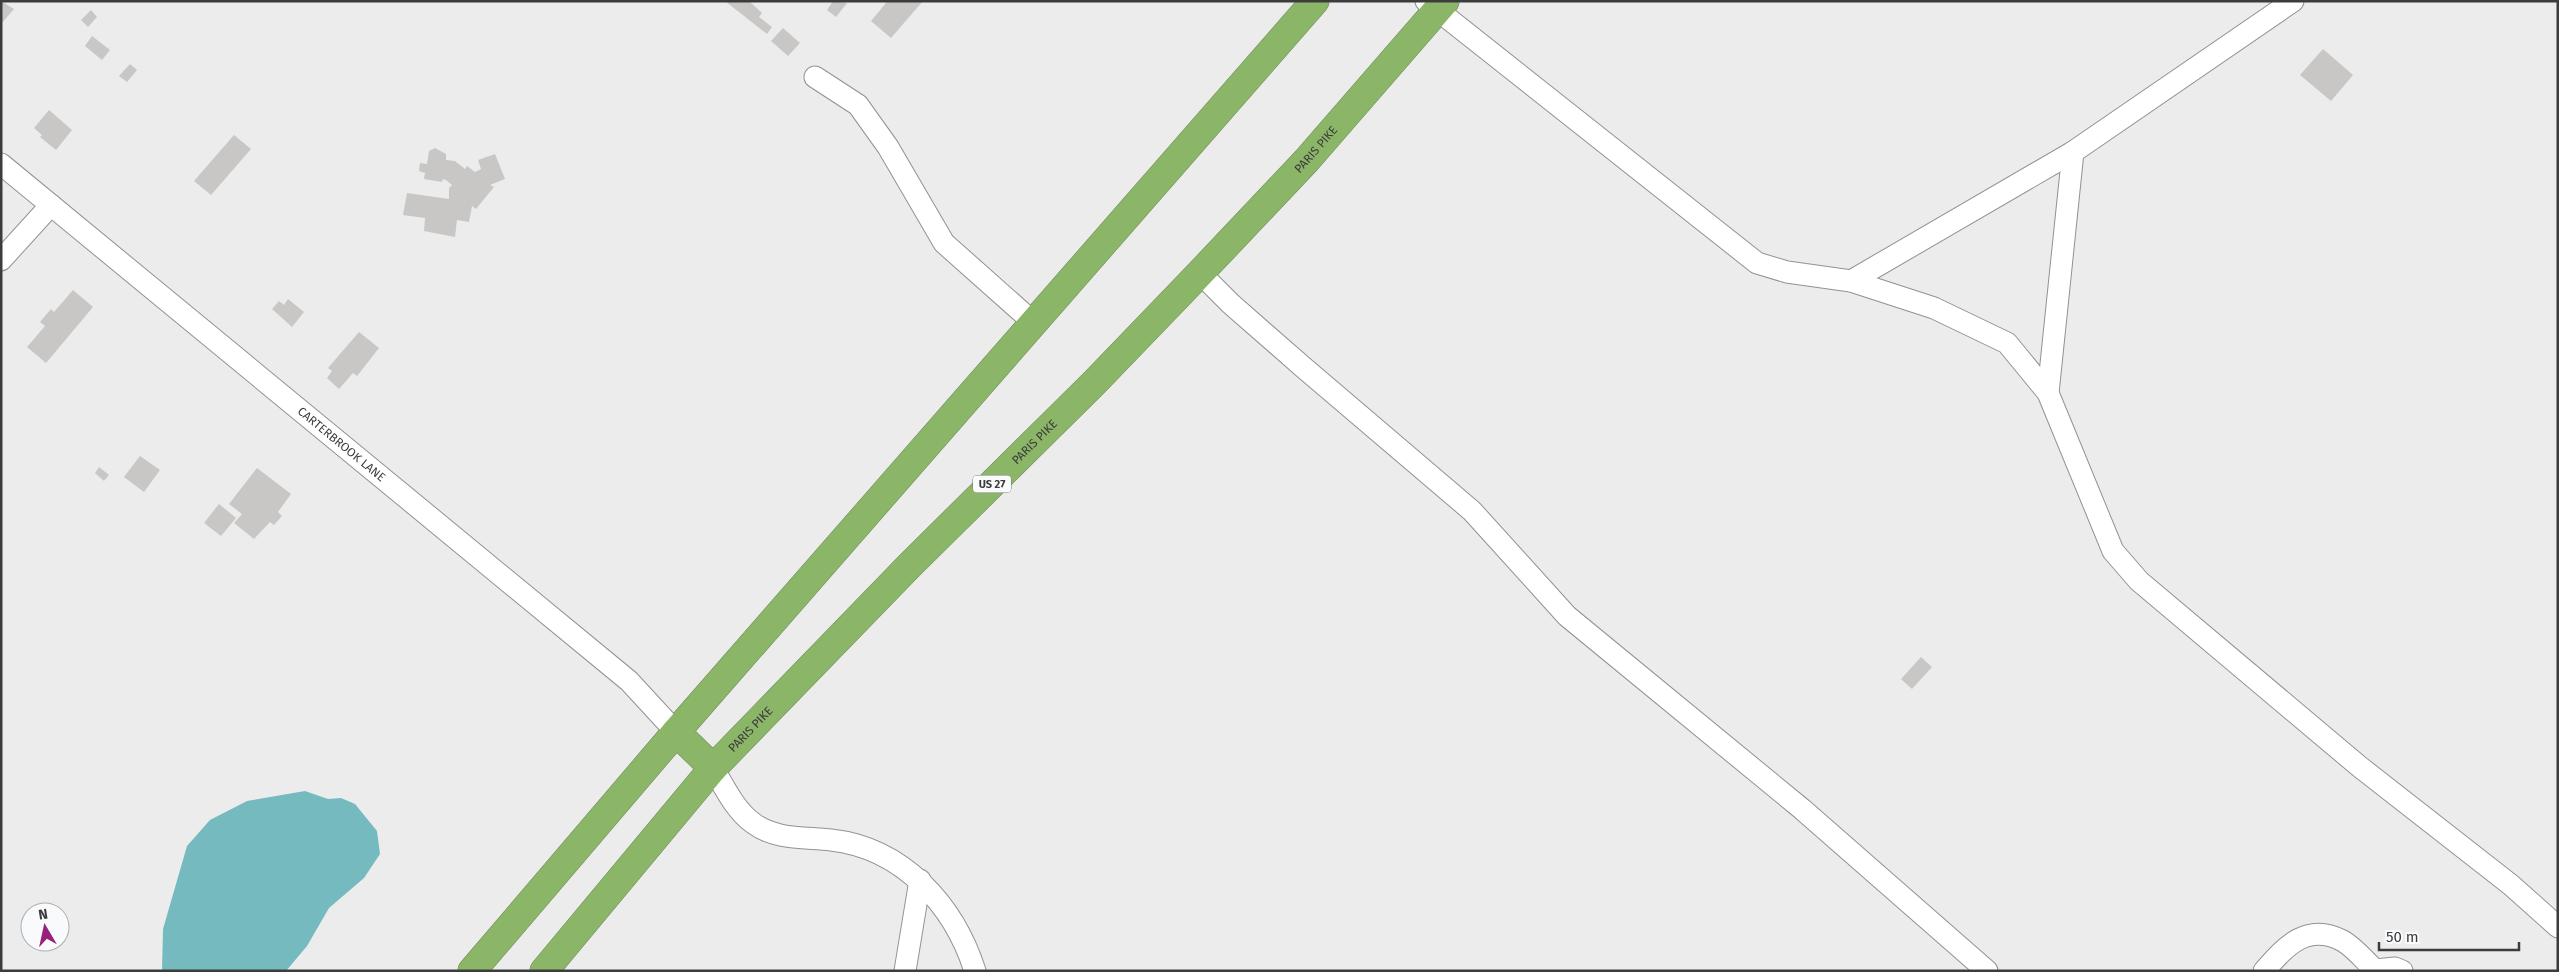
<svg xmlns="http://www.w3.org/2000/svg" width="2559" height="972" font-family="'Fira Sans',sans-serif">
<rect width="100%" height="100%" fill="#ececed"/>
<!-- water -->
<polygon fill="#75babf" points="305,791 328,799 341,798 355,804 377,831 380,854 364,878 329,908 307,946 286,971 162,971 163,929 187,846 210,820 247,801"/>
<!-- building -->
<g fill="#c8c7c6">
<polygon points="1,1 14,9 1,24"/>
<polygon points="725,1 749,1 762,13 759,17 772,27 767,34"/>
<polygon points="833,1 847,3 836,17 827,10"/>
<polygon points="884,1 923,1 891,38 871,21 886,3"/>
<polygon points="91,10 97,17 88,27 81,20"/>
<polygon points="783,28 800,43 788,56 771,41"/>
<polygon points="92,36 110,50 102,60 85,46"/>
<polygon points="2323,49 2353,75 2331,101 2300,75"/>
<polygon points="130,64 137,70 127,82 119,76"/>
<polygon points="49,110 72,130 56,150 40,137 42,135 34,128"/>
<polygon points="234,135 251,149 211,195 194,181"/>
<polygon points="435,148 446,154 446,160 455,161 465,169 467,166 475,172 481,169 478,160 495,154 505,179 490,185 494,187 476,209 472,206 469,222 457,220 455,237 424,231 425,218 403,215 407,193 449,199 449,188 452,185 446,180 443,179 442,182 424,179 425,173 419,171 420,163 427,164 429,151"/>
<polygon points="73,290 93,307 46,363 27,347 45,326 40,322 51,309 54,312"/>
<polygon points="288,299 304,312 292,327 272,309 279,301 284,305"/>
<polygon points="359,332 379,348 357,376 353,373 339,389 327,378 332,371 328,368"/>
<polygon points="140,456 160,470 144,492 124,477"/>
<polygon points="99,467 109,475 104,481 95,473"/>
<polygon points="257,468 291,494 278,512 282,516 274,525 270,522 254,539 234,523 242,514 229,504"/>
<polygon points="219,504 236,518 221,536 204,523"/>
<polygon points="1921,657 1932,667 1912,689 1901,679"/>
</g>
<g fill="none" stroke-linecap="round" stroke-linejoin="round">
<!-- minor casing -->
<g stroke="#929293" stroke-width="23">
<g id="minor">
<polyline points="1426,1 1757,263 1787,272 1851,281 1934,308 2007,343 2048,393 2113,551 2139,581 2360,767 2511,885 2558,927"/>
<polyline points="815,77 858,105 888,147 944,243 1034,323"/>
<path id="s1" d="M1 164 629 681 676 732"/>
<polyline points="1,260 51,205"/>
<polyline points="1200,273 1231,304 1303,367 1472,511 1567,616 1802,809 1987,971"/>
<polyline points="1851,281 2073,152 2293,1"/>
<polyline points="2048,393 2073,152"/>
<path d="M713 768C725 788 735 810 753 823 775 840 805 837 831 840 903 848 954 905 975 971"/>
<polyline points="905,971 920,880"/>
<path d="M2264 971C2286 946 2307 922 2343 941 2355 948 2365 961 2375 970L2395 968 2402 971"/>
</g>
</g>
<!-- highway casing -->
<g stroke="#6f8b59" stroke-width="29">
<g id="highway">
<polyline points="676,732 713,768"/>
<polyline points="472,971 676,732 1315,1"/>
<path id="s2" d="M544 971 713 768 910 565 1094 383 1200 273 1306 161 1445 1"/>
</g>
</g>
<!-- minor -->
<use href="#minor" stroke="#fff" stroke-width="21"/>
<!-- highway -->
<use href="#highway" stroke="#8bb668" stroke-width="28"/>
</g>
<g text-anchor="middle" stroke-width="4" stroke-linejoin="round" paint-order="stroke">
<!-- shield labels -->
<rect fill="#f9fafb" stroke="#757576" stroke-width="1" x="973" y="475.5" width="38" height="17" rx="4"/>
<g font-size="11" font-weight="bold" fill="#3c3c3d">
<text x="992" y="488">US 27</text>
</g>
<!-- street labels -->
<g font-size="12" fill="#3c3c3d" stroke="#f9fafb">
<text dy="4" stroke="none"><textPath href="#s2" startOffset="1128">PARIS PIKE</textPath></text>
<text dy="4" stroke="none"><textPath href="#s2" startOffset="722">PARIS PIKE</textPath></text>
<text dy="4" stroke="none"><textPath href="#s1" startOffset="441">CARTERBROOK LANE</textPath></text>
<text dy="4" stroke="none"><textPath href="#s2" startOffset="318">PARIS PIKE</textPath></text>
</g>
</g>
<!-- border -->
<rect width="2559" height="972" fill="none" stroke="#3c3c3d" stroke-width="5"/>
<!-- north arrow -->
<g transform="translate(45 927) rotate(351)"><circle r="24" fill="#f9fafb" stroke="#adaeaf"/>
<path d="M0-4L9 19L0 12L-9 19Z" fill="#97217d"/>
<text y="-8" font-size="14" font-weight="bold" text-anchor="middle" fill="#3c3c3d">N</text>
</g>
<!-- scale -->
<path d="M2379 942v8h140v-8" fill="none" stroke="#3c3c3d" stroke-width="2.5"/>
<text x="2386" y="942" font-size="15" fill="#3c3c3d" stroke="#f9fafb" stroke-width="4" paint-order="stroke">50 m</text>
</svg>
